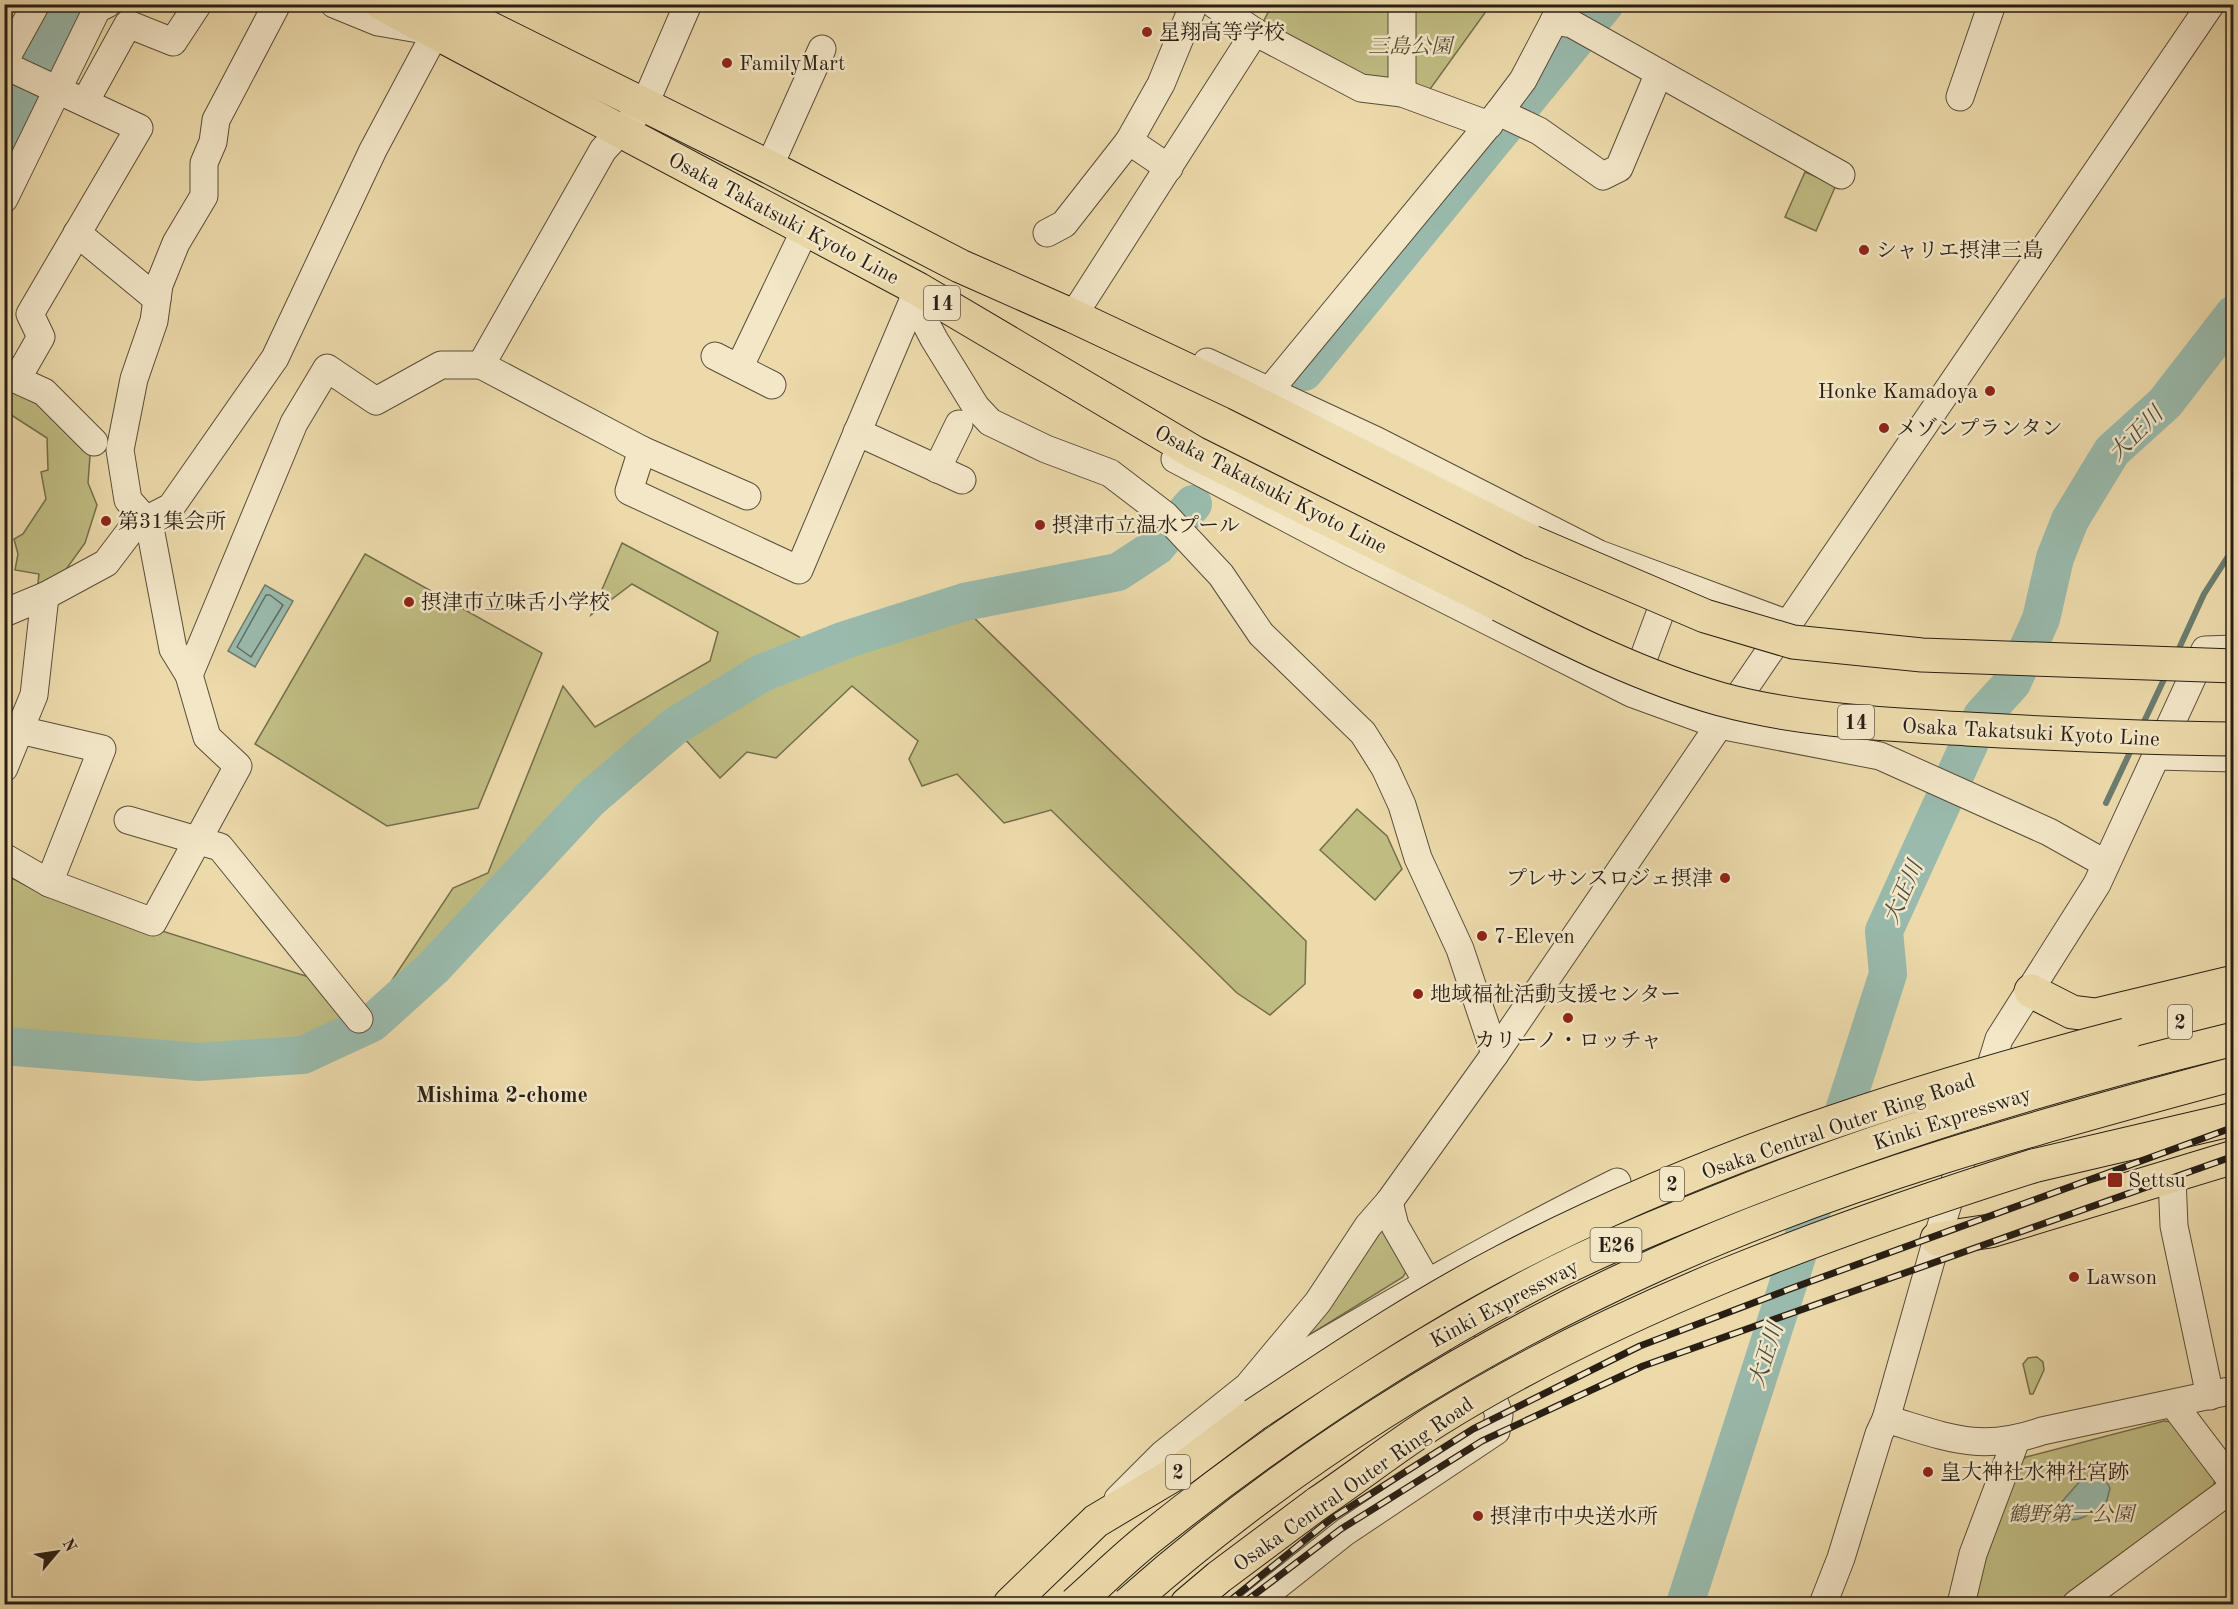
<svg xmlns="http://www.w3.org/2000/svg" width="2238" height="1609" font-family="'Old Standard TT','Noto Serif JP',serif">
<rect width="100%" height="100%" fill="#ecdaab"/>
<filter id="stains"><feTurbulence type="fractalNoise" baseFrequency=".00333" numOctaves="4"/><feColorMatrix values="0 0 0 0 .2 0 0 0 0 .09 0 0 0 0 .02 0 0 0 .5 -.17"/></filter>
<radialGradient id="worn" r=".72"><stop offset=".6" stop-color="#630" stop-opacity="0"/><stop offset="1" stop-color="#630" stop-opacity=".3"/></radialGradient>
<!-- green -->
<g fill="#c0bd83" stroke="#746e4c" stroke-width="1.5">
<polygon points="1484,4 1487,10 1428,92 1361,77 1260,28 1272,5"/>
<polygon points="1805,172 1836,185 1816,231 1785,217"/>
<polygon points="4,383 50,406 91,442 88,483 97,505 85,543 62,575 37,591 39,574 15,570 18,554 14,539 23,534 46,499 41,472 48,470 47,438 5,411"/>
<polygon points="622,543 807,641 669,723 585,796 428,964 371,1012 453,888 488,873 563,686 595,727 710,661 718,632 632,584 591,615"/>
<polygon points="365,554 542,653 478,808 387,826 255,744"/>
<polygon points="964,608 1306,941 1305,984 1270,1015 1237,993 1051,810 1004,823 957,774 922,786 909,759 918,741 852,686 776,758 747,752 720,778 682,736 765,683 848,648"/>
<polygon points="1357,809 1387,836 1402,869 1375,900 1320,850"/>
<polygon points="4,874 41,893 312,978 349,1023 296,1046 198,1057 5,1040"/>
<polygon points="1383,1230 1407,1270 1403,1277 1306,1337 1376,1231"/>
<polygon points="2037,1357 2043,1362 2044,1370 2033,1394 2030,1394 2023,1364 2028,1358"/>
<polygon points="2164,1421 2172,1422 2215,1480 2212,1491 2059,1604 1973,1604 1974,1587 2020,1462 2026,1457"/>
</g>
<!-- water -->
<g fill="#99baac" stroke="#6c7c6f" stroke-width="1.5">
<polygon points="265,585 293,601 255,667 228,651"/>
<path d="M2094 1473 2102 1474 2110 1488 2106 1504C2090 1514 2067 1533 2059 1505L2081 1480Z"/>
</g>
<g fill="none" stroke-linecap="round" stroke-linejoin="round">
<!-- shore -->
<polygon stroke="#606c60" stroke-width="1.5" points="266,595 270,595 283,605 251,657 237,647"/>
<!-- stream -->
<g stroke="#6c7c6f" stroke-width="6">
<polyline points="2176,655 2204,594 2234,547"/>
<polyline points="2141,728 2166,675"/>
<polyline points="2106,803 2132,748"/>
</g>
<!-- river -->
<g stroke="#99baac" stroke-width="38">
<polyline points="4,136 67,4"/>
<polyline points="1304,372 1605,4"/>
<polyline points="4,1046 199,1062 303,1055 372,1023 433,968 589,800 675,726 762,673 845,640 964,602 1118,572 1156,547 1193,504"/>
<polyline points="1685,1604 1888,974 1884,931 1982,716 2012,683 2041,619 2055,558 2070,520 2112,451 2165,403 2234,314"/>
</g>
<!-- minor casing -->
<g stroke="#594d3a" stroke-width="29">
<g id="minor">
<polyline points="688,4 644,106 603,150 481,365 642,450 629,491 799,570 918,289"/>
<polyline points="1214,4 1255,32 1361,88 1402,93 1489,125"/>
<polyline points="1402,4 1402,93"/>
<polyline points="1554,21 1572,24 1841,175"/>
<polyline points="4,62 36,4"/>
<polyline points="4,65 139,128 30,314 41,337 17,379"/>
<polyline points="1960,97 1992,4"/>
<polyline points="85,102 128,24 173,42 198,4"/>
<polyline points="1499,112 1539,131 1603,176 1619,168 1659,73"/>
<polyline points="1129,141 1169,168"/>
<polyline points="769,167 822,49"/>
<polyline points="4,199 97,9 107,4"/>
<polyline points="77,233 157,299"/>
<polyline points="1047,233 1064,224 1129,141 1161,84 1194,4"/>
<polyline points="913,299 934,339 976,407 990,422 1046,449 1110,473 1165,515 1221,575 1261,634 1363,733 1385,768 1402,805 1418,858 1460,949 1495,1054"/>
<polyline points="1092,322 1073,316 1255,32"/>
<polyline points="715,356 772,385"/>
<polyline points="1207,362 1377,441 1599,554 1788,624"/>
<polyline points="739,368 805,230"/>
<polyline points="4,374 44,392 94,442"/>
<polyline points="1270,390 1499,112 1523,80 1563,4"/>
<polyline points="857,432 962,480"/>
<polyline points="642,450 747,496"/>
<polyline points="1175,459 1351,552 1631,693 1719,725 1880,756 2049,832 2106,864"/>
<polyline points="937,469 959,424"/>
<polyline points="4,613 45,596 106,563 134,526 171,507 275,358 373,150 436,32 378,22 334,4"/>
<path d="M2234 649 2205 650 2097 884 1999 1039 1937 1239 1886 1419C1947 1437 1979 1453 2042 1431L2234 1390"/>
<polyline points="189,675 294,423 327,368 376,401 441,365 481,365"/>
<polyline points="1632,689 1672,581"/>
<polyline points="20,730 102,749 49,883"/>
<polyline points="2156,756 2234,758"/>
<polyline points="4,768 34,695 45,596"/>
<polyline points="128,820 220,847 359,1019"/>
<polyline points="4,857 49,883 153,922 238,766 207,737 189,675 173,649 151,533 145,519 128,500 120,450 134,379 154,321 159,285 176,243 204,196 204,163 213,142 216,120 277,4"/>
<polyline points="2172,1177 2174,1226 2210,1396"/>
<path d="M1265 1377C1381 1309 1496 1242 1617 1182"/>
<polyline points="2174,1405 2234,1484"/>
<polyline points="1118,1499 1163,1454 1248,1386 1318,1302 1368,1226 1389,1202 1495,1054 2211,4"/>
<polyline points="1254,1604 1345,1532 1496,1431 1499,1415 1492,1395 1395,1226 1389,1202"/>
<polyline points="1823,1604 1841,1558 1879,1434 1886,1419"/>
<polyline points="1961,1604 1973,1554 2016,1440"/>
<polyline points="2076,1604 2234,1487"/>
</g>
</g>
<!-- major casing -->
<g stroke="#281e14" stroke-width="35">
<g id="major">
<polyline points="382,4 918,289 1195,453 1500,605"/>
<polyline points="441,4 769,167 960,266 1073,316 1236,393 1532,542"/>
<polyline points="2031,991 2072,1012 2096,1015 2234,982"/>
<polyline points="2126,1035 2234,1008"/>
<polyline points="2033,1166 2234,1119"/>
<polyline points="1937,1239 1990,1231 2234,1157"/>
<polyline points="1010,1604 1096,1521 1178,1472 1254,1415"/>
<polyline points="1187,1604 1219,1577 1318,1503"/>
</g>
</g>
<!-- minor -->
<use href="#minor" stroke="#f3e7c8" stroke-width="27"/>
<!-- major -->
<use href="#major" stroke="#ecdaab" stroke-width="33"/>
<!-- rail casing -->
<g stroke="#281e14" stroke-width="7">
<g id="rail">
<polyline points="1226,1604 1331,1519 1473,1429 1640,1346 1787,1290 2234,1127"/>
<polyline points="1242,1604 1341,1529 1482,1441 1643,1366 2234,1156"/>
</g>
</g>
<!-- rail -->
<use href="#rail" stroke="#f3e7c8" stroke-width="4.5" stroke-dasharray="14" stroke-linecap="butt"/>
<!-- major-bridge casing -->
<g stroke="#281e14" stroke-width="35" stroke-linecap="butt">
<g id="major-bridge">
<polyline points="1532,542 1705,616 1793,642 1922,655 2234,666"/>
<path d="M1500 605C1571 641 1643 677 1720 699 1801 721 1884 724 1967 729 2056 734 2144 738 2234 739"/>
<path d="M1254 1415C1336 1361 1417 1306 1504 1261 1699 1159 1914 1090 2126 1035"/>
<path d="M1318 1503C1358 1476 1396 1446 1437 1420 1621 1306 1828 1231 2033 1166"/>
</g>
</g>
<!-- highway-bridge casing -->
<g stroke="#281e14" stroke-width="35" stroke-linecap="butt">
<g id="highway-bridge">
<path d="M1075 1604C1101 1581 1126 1556 1153 1535 1267 1444 1390 1361 1518 1292 1585 1255 1657 1226 1727 1198 1892 1132 2061 1081 2234 1039"/>
<path d="M1128 1604C1285 1465 1468 1349 1660 1263 1844 1180 2039 1126 2234 1074"/>
</g>
</g>
<!-- major-bridge -->
<use href="#major-bridge" stroke="#ecdaab" stroke-width="33"/>
<!-- highway-bridge -->
<use href="#highway-bridge" stroke="#ecdaab" stroke-width="33"/>
</g>
<!-- markers -->
<g fill="#8f2418" stroke="#f3e7c8" stroke-width="2">
<circle cx="1147" cy="32" r="6"/>
<circle cx="727" cy="63" r="6"/>
<circle cx="1864" cy="250" r="6"/>
<circle cx="1990" cy="391" r="6"/>
<circle cx="1884" cy="428" r="6"/>
<circle cx="106" cy="521" r="6"/>
<circle cx="1040" cy="525" r="6"/>
<circle cx="409" cy="602" r="6"/>
<circle cx="1725" cy="878" r="6"/>
<circle cx="1482" cy="936" r="6"/>
<circle cx="1418" cy="994" r="6"/>
<circle cx="1568" cy="1018" r="6"/>
<rect x="2107" y="1172" width="16" height="16" rx="3"/>
<circle cx="2074" cy="1277" r="6"/>
<circle cx="1928" cy="1472" r="6"/>
<circle cx="1478" cy="1516" r="6"/>
</g>
<g text-anchor="middle" stroke-width="5" stroke-linejoin="round" paint-order="stroke">
<!-- shield labels -->
<g fill="#f3e7c8" stroke="#655a4a" stroke-width="1.5">
<rect x="924" y="286" width="36" height="34" rx="4.5"/>
<rect x="1838" y="705" width="36" height="34" rx="4.5"/>
<rect x="2168" y="1005" width="24" height="34" rx="4.5"/>
<rect x="1660" y="1167" width="24" height="34" rx="4.5"/>
<rect x="1590.5" y="1228" width="51" height="34" rx="4.5"/>
<rect x="1166" y="1455" width="24" height="34" rx="4.5"/>
</g>
<g font-size="20" font-weight="bold" fill="#281e14">
<text x="942" y="310">14</text>
<text x="1856" y="729">14</text>
<text x="2180" y="1029">2</text>
<text x="1672" y="1191">2</text>
<text x="1616" y="1252">E26</text>
<text x="1178" y="1479">2</text>
</g>
<!-- poi labels -->
<g font-size="21" fill="#281e14" stroke="#f3e7c8" text-anchor="start">
<text x="1159" y="39">星翔高等学校</text>
<text x="739" y="70">FamilyMart</text>
<text x="1876" y="257">シャリエ摂津三島</text>
<text x="1978" y="398" text-anchor="end">Honke Kamadoya</text>
<text x="1896" y="435">メゾンプランタン</text>
<text x="118" y="528">第31集会所</text>
<text x="1052" y="532">摂津市立温水プール</text>
<text x="421" y="609">摂津市立味舌小学校</text>
<text x="1713" y="885" text-anchor="end">プレサンスロジェ摂津</text>
<text x="1494" y="943">7-Eleven</text>
<text x="1430" y="1001">地域福祉活動支援センター</text>
<text x="1568" y="1047" text-anchor="middle">カリーノ・ロッチャ</text>
<text x="2128" y="1187">Settsu</text>
<text x="2086" y="1284">Lawson</text>
<text x="1940" y="1479">皇大神社水神社宮跡</text>
<text x="1490" y="1523">摂津市中央送水所</text>
</g>
<!-- park labels -->
<g font-size="21" font-style="italic" fill="#564e35" stroke="#f3e7c8">
<text x="1410" y="53">三島公園</text>
<text x="2071" y="1521">鶴野第一公園</text>
</g>
<!-- street labels -->
<g font-size="21" fill="#281e14" stroke="#f3e7c8">
<text transform="translate(784 218) rotate(28)" y="7">Osaka Takatsuki Kyoto Line</text>
<text transform="translate(1271 489) rotate(27)" y="7">Osaka Takatsuki Kyoto Line</text>
<text transform="translate(2031 732) rotate(3)" y="7">Osaka Takatsuki Kyoto Line</text>
<text transform="translate(1952 1118) rotate(-18)" y="7">Kinki Expressway</text>
<text transform="translate(1838 1126) rotate(-19)" y="7">Osaka Central Outer Ring Road</text>
<text transform="translate(1504 1303) rotate(-28)" y="7">Kinki Expressway</text>
<text transform="translate(1353 1484) rotate(-35)" y="7">Osaka Central Outer Ring Road</text>
</g>
<!-- water labels -->
<g font-size="22" font-style="italic" fill="#4a4d42" stroke="#f3e7c8">
<text transform="translate(2135 433) rotate(-45)" y="8">大正川</text>
<text transform="translate(1902 892) rotate(-66)" y="8">大正川</text>
<text transform="translate(1765 1355) rotate(-72)" y="8">大正川</text>
</g>
<!-- neighbourhood labels -->
<g font-size="22" font-weight="bold" fill="#281e14" stroke="#f3e7c8">
<text x="502" y="1102">Mishima 2-chome</text>
</g>
</g>
<!-- margin -->
<rect width="2238" height="1609" fill="none" stroke="#ecdaab" stroke-width="24"/>
<rect x="6" y="6" width="2226" height="1597" fill="none" stroke="#281e14" stroke-width="3"/>
<rect x="12" y="12" width="2214" height="1585" fill="none" stroke="#281e14" stroke-width="1.5"/>
<!-- north arrow -->
<g transform="translate(57 1552) rotate(61)" stroke="#f3e7c8" stroke-width="4.5" paint-order="stroke">
<path d="M0-4.5L10 22L0 15L-10 22Z" fill="#281e14"/>
<text y="-9" font-size="16" font-weight="bold" text-anchor="middle" fill="#281e14">N</text>
</g>
<rect width="100%" height="100%" filter="url(#stains)"/>
<rect width="100%" height="100%" fill="url(#worn)"/>
</svg>
